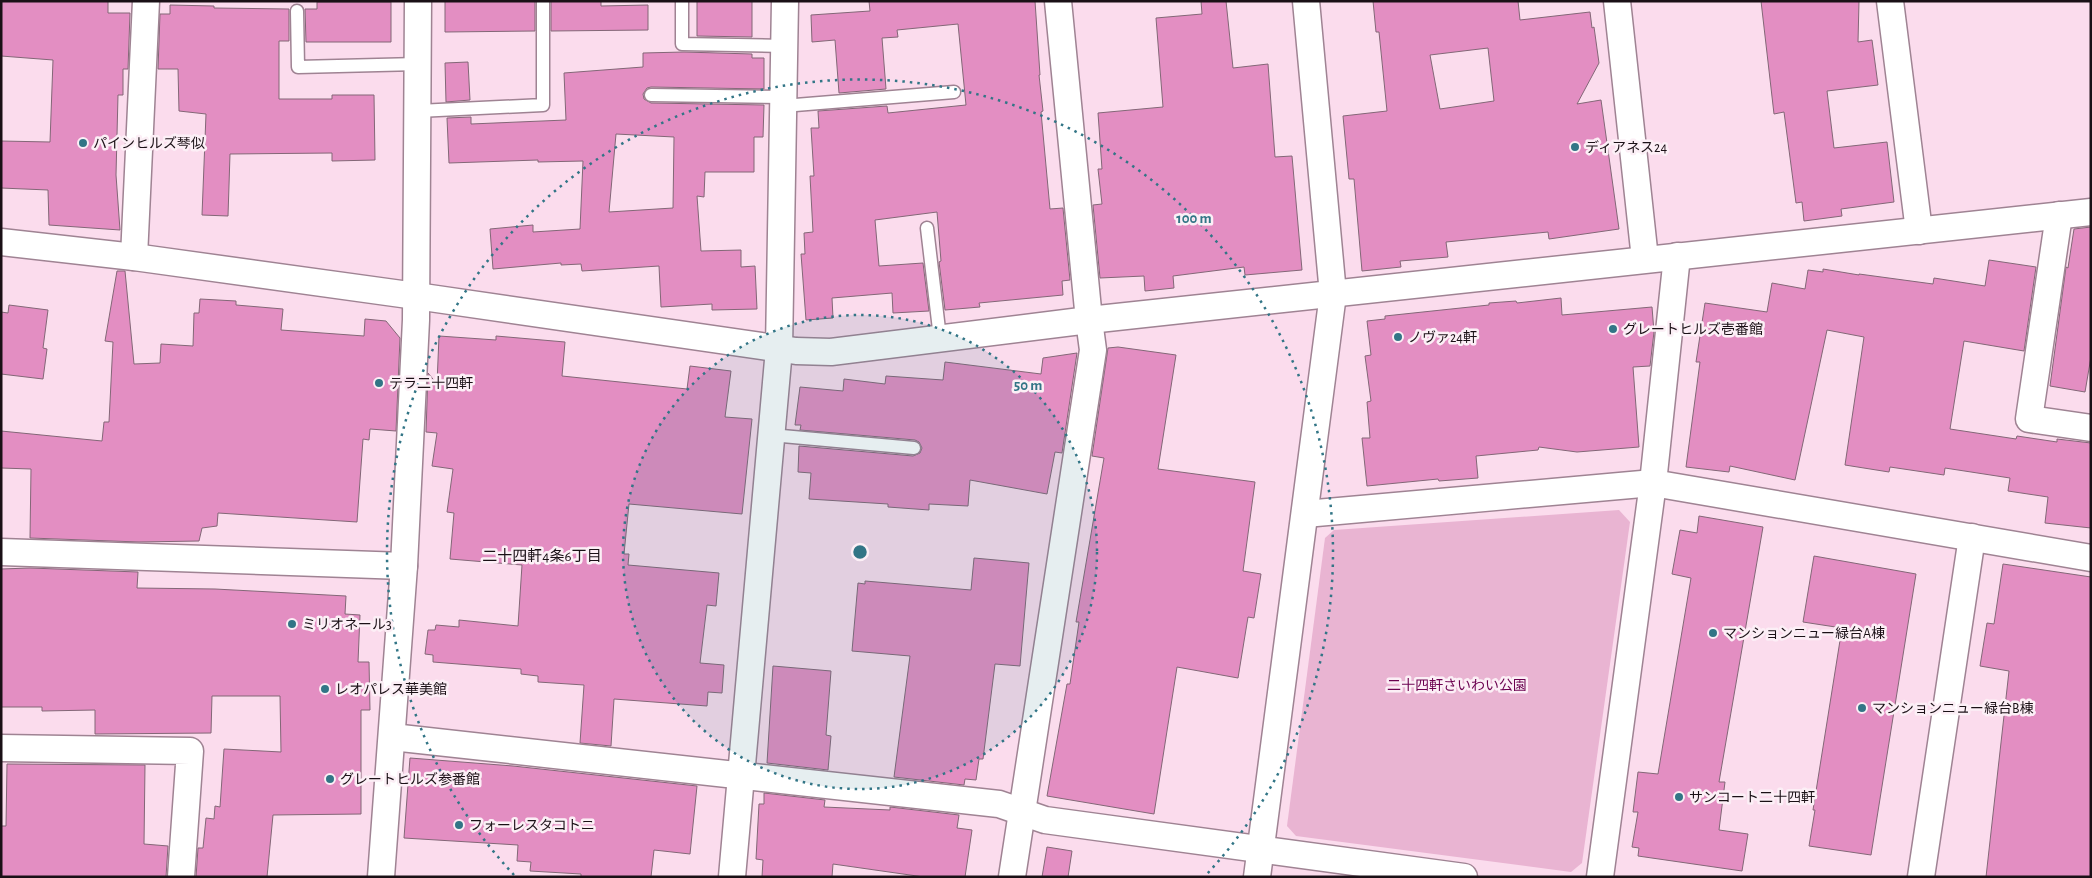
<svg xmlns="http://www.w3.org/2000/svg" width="2092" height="878" font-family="'Alegreya Sans','Noto Sans JP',sans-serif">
<rect width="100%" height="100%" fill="#fbdced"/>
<!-- green -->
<polygon fill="#e9b4d2" points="1619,510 1630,522 1582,863 1571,872 1296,836 1287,826 1325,538 1334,530"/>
<!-- building -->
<g fill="#e38ec2" stroke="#836777" fill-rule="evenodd">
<polygon points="1,1 108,1 108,13 130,13 128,69 123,69 123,95 118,95 116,175 120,230 49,225 48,190 1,188 1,141 50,142 53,60 1,56"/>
<polygon points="445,1 535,1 535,31 445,32"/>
<polygon points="551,1 601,1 601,6 648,5 648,30 551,31"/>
<polygon points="697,1 752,1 752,37 697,36"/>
<polygon points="869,1 1035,1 1040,75 1039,75 1043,111 1041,112 1050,209 1063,208 1070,280 1062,281 1063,295 979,303 980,307 945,310 939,262 941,261 937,212 875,220 879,266 923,263 929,311 893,313 892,293 832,298 833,318 806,320 801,254 805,254 804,233 813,232 810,176 814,176 811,128 819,128 818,111 887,106 888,113 966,105 958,24 897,30 898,37 882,38 886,89 839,93 835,40 812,42 811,15 870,11"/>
<polygon points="1201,1 1226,1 1233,68 1268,64 1275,157 1292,156 1302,270 1245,275 1244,267 1173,276 1174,288 1145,291 1144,276 1100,278 1093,205 1102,204 1098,169 1102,169 1098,113 1163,107 1156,18 1202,14"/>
<path d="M1373 1H1518L1520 20 1590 12 1592 28 1594 27 1599 63 1577 104 1601 100 1619 229 1549 239 1548 232 1446 242 1448 257 1400 261 1401 267 1362 271 1354 179H1349L1343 116 1387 111 1379 32H1376ZM1488 48 1494 101 1440 109 1430 55Z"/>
<polygon points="1761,1 1859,1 1858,42 1872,40 1878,85 1827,91 1834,148 1887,142 1894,202 1841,209 1842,216 1804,221 1802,202 1796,203 1784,112 1774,114"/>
<polygon points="317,2 391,2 391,42 306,42 305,9 317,9"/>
<polygon points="170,5 214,6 214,8 289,9 289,41 279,41 279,99 332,99 332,95 374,95 375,160 332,161 332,153 230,154 228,216 202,215 206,114 179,111 178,69 158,69 160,14 170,14"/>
<path d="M684 52 752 54V58H764V89L651 87 647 88 643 94 644 99 651 103 764 105 763 137H754V172H705L704 197 697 196 701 251 741 250V267L755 266 757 309 712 310V304L661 307 659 266 582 271 581 264 561 265V263L493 269 490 229 533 225V232L580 229 583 161 538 162V160L449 163 447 118 471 117V124L566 120 564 73 643 67V53ZM616 134 674 137 673 208 609 212Z"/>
<polygon points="468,62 470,100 446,102 445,63"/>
<polygon points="2091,227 2091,357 2085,392 2050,386 2066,267 2068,268 2074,229"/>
<polygon points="1989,260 2036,267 2024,351 1964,341 1950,429 2016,439 2017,436 2057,442 2057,439 2091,443 2091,528 2045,523 2048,497 2008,491 2010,478 1945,468 1944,475 1890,467 1889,472 1845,465 1864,337 1827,330 1795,480 1730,466 1729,472 1686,467 1700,362 1696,362 1705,303 1767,312 1772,283 1805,289 1808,270 1823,272 1823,269 1859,275 1859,274 1933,284 1934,278 1985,286"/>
<polygon points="117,271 125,271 134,364 160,363 161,344 193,346 194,313 199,313 200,299 236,301 236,305 283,309 281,330 364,336 365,319 386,321 400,338 396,431 370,429 369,440 363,439 357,522 218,513 217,526 202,528 199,541 139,542 30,538 31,469 1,468 1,431 102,441 104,422 109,422 113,342 105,341"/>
<polygon points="1561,298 1562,315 1652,307 1654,332 1650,366 1633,367 1639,447 1577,452 1539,447 1538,450 1476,456 1478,478 1439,481 1438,479 1367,486 1362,438 1370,438 1367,402 1371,401 1365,356 1371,355 1367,321 1385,319 1385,316 1489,305 1489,303 1516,301 1517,303"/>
<polygon points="9,305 48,310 43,348 47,349 43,379 1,374 1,312 8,313"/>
<polygon points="439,336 496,340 496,336 565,342 562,376 687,389 690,366 731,371 725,417 752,419 742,514 629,504 624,554 629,554 628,565 719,573 716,606 707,605 700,663 724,665 722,693 708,692 707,706 614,699 611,746 580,743 584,685 538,682 538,676 521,674 521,669 433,662 433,655 425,654 428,630 435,630 436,625 459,627 459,620 518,626 522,565 450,559 454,513 447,512 453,469 432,466 437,433 426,432 428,373 437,384"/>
<polygon points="1118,347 1176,355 1158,469 1255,482 1243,571 1261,574 1254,618 1248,617 1238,678 1177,667 1154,814 1047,796 1067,684 1070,684 1079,622 1076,622 1104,458 1092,456 1108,348"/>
<polygon points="1077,353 1062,453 1055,452 1047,494 970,480 968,506 929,504 929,510 888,507 888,504 809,499 811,473 798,472 799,446 913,456 920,453 922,448 919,442 915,440 800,430 801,425 795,425 800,387 843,391 844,379 885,384 886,376 943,380 945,362 1041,374 1043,358"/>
<polygon points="1699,516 1763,527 1719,782 1725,782 1719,830 1748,834 1742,871 1638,856 1639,848 1632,847 1638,812 1633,812 1638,772 1658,774 1691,578 1672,574 1680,530 1697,533"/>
<polygon points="1814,556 1916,574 1871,855 1809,846 1815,810 1813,810 1842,628 1803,622"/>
<polygon points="974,558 1029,563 1020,666 995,664 983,759 979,759 976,780 965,779 964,785 894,777 910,656 852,651 858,583 865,584 865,581 971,590"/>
<polygon points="2003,564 2091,577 2091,877 1986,877 2009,671 1980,666 1987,623 1994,624"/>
<polygon points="30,568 138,572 137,588 215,589 346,596 345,614 360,615 358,662 369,662 370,710 361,710 361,814 273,815 267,877 196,877 198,848 203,848 206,818 214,819 215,806 220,807 224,749 281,752 280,696 212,696 211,733 95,734 95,710 42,711 42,707 1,707 1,569"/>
<polygon points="773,666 831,671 826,735 831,736 828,770 767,763"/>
<polygon points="410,758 513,766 697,786 690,854 654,850 651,877 581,877 581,874 530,871 531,862 517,861 518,845 404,838"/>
<polygon points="7,764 145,765 144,844 168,846 166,877 1,877 1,826 6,826"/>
<polygon points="764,793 825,800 824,807 890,810 890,807 959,815 957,828 972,830 965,877 924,877 833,864 832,877 762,877 763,860 756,859 759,804 764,804"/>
<polygon points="1047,847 1072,851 1068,877 1042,877"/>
</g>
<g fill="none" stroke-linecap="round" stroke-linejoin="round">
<!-- lane casing -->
<g stroke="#9f8393" stroke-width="15">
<g id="lane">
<polyline points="682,1 682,44 784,46"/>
<polyline points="297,11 298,67 418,64"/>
<polyline points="651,95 783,97"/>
<polyline points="783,106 954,92"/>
<polyline points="418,111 543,105 543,1"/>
<polyline points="927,228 940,338"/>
<polyline points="771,435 914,448"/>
</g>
</g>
<!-- street casing -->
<g stroke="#9f8393" stroke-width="29">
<g id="street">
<polyline points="1617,1 1645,259"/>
<polyline points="1890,1 1919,231"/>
<polyline points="2059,215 2029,419 2091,428"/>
<polyline points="1,242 134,257 416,296 796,351 831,352 1089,320 2091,212"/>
<polyline points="134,257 146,1"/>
<polyline points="1305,514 1653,483 2091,558"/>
<polyline points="1,552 404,566"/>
<polyline points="392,737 999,804 1045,820 1464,877"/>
<polyline points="1,748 190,751 181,877"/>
<polyline points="381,877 404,566 416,320 418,1"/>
<polyline points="732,877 779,349 785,1"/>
<polyline points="1012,877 1093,350 1089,320 1058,1"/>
<polyline points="1257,877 1333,294 1306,1"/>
<polyline points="1600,877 1653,483 1677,256"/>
<polyline points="1921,877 1972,537"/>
</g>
</g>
<!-- lane -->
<use href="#lane" stroke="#fff" stroke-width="12"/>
<!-- street -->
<use href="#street" stroke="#fff" stroke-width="26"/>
</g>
<!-- distance rings -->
<circle cx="860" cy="552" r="237" fill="#327586" fill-opacity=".12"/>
<g fill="none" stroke="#327586" stroke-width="2.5" stroke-dasharray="2.5 5">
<circle cx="860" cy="552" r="237"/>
<path d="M514 875A473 473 0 1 1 1206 875"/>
</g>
<!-- markers -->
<g fill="#327586" stroke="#fceff6" stroke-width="2">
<circle cx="83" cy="143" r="5"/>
<circle cx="1575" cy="147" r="5"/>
<circle cx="1613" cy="329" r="5"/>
<circle cx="1398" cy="337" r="5"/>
<circle cx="379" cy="383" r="5"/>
<circle cx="292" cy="624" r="5"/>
<circle cx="1713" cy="633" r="5"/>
<circle cx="325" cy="689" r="5"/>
<circle cx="1862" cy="708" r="5"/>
<circle cx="330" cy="779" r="5"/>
<circle cx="1679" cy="797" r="5"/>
<circle cx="459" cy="825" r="5"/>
</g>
<g text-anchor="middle" stroke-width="5" stroke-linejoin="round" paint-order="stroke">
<!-- poi labels -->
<g font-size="14" fill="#1a1016" stroke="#fceff6" text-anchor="start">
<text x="93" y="148">パインヒルズ琴似</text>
<text x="1585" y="152">ディアネス24</text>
<text x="1623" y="334">グレートヒルズ壱番館</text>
<text x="1408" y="342">ノヴァ24軒</text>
<text x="389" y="388">テラ二十四軒</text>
<text x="302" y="629">ミリオネール3</text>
<text x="1723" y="638">マンションニュー緑台A棟</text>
<text x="335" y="694">レオパレス華美館</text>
<text x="1872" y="713">マンションニュー緑台B棟</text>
<text x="340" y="784">グレートヒルズ参番館</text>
<text x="1689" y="802">サンコート二十四軒</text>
<text x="469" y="830">フォーレスタコトニ</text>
</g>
<!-- park labels -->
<g font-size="14" fill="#6b004f" stroke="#fceff6">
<text x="1457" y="690">二十四軒さいわい公園</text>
</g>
<!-- neighbourhood labels -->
<g font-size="15" fill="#1a1016" stroke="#fceff6">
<text x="542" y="561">二十四軒4条6丁目</text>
</g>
</g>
<circle cx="860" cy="552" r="8" fill="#327586" stroke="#fceff6" stroke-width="2.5"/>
<g font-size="15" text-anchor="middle" font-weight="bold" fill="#327586" stroke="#fceff6" stroke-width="5" stroke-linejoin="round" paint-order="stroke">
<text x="1194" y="223">100 m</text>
<text x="1028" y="390">50 m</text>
</g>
<!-- border -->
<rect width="2092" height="878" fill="none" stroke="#1a1016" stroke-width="5"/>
</svg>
